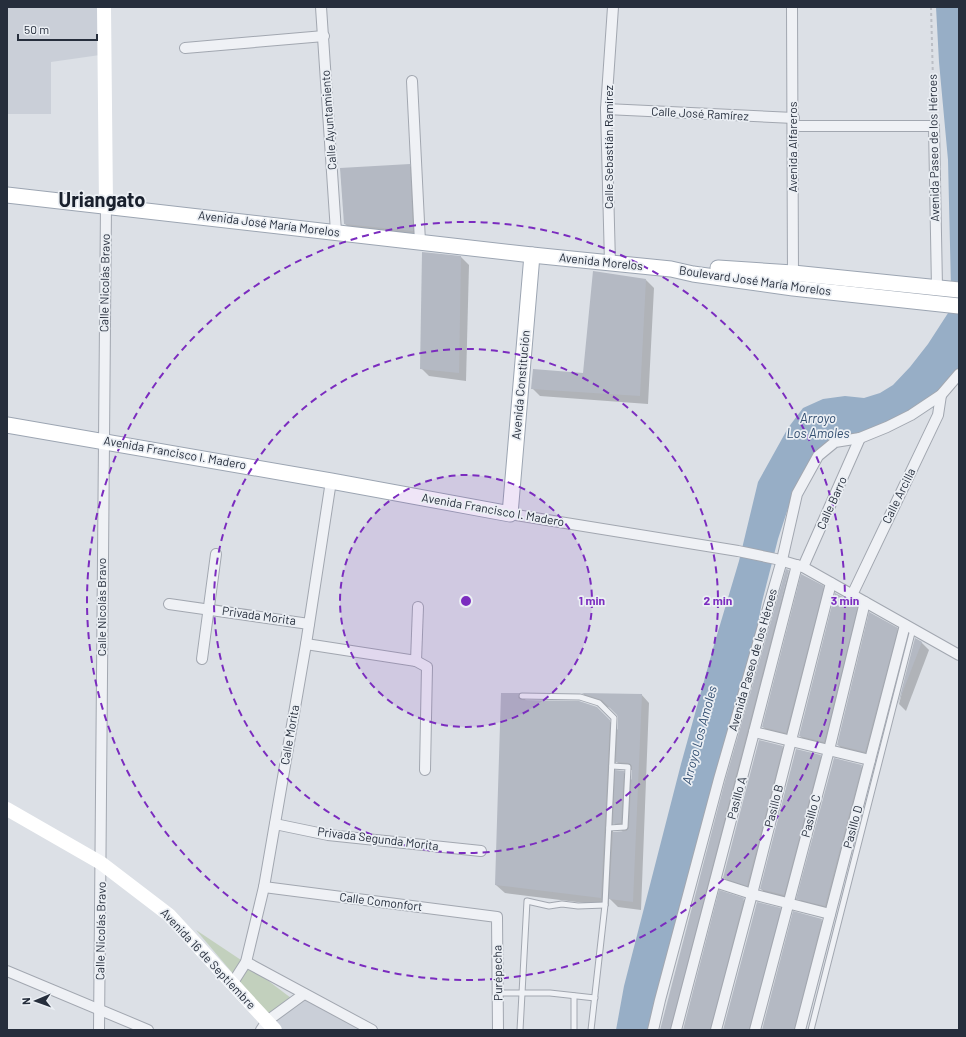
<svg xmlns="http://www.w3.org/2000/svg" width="966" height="1037" font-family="Barlow,sans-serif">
<rect width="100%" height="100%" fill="#dce0e6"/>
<!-- built -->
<g fill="#cacfd8">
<polygon points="7,7 101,7 100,55 51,62 51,114 7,114"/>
<polygon points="305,995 366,1030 269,1030 268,1021"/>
</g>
<!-- green -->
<polygon fill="#c2d0bd" points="196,930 241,960 291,998 269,1016"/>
<!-- water -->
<polygon fill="#97aec6" points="936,7 959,7 959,371 947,384 910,413 860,436 835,440 793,493 778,539 762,602 750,666 652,1030 616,1030 624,986 681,764 714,645 739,561 758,482 788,428 803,408 823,399 845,396 864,398 880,393 893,385 910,367 928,344 950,310 951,288 948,160 939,62"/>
<!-- shadow -->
<g fill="#0003" fill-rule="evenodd">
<polygon points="409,165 417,173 421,239 353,232 345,224"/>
<polygon points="423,253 461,257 469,265 466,381 429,376 421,368"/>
<polygon points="646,280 654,288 648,404 540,396 532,388 584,374"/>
<polygon points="789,571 797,579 679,1030 661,1030"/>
<polygon points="823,587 831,595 794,741 771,735 763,727"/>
<polygon points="857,606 865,614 832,750 808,744 800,736"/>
<polygon points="897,629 905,637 873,760 846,753 838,745"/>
<polygon points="916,639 921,642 929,650 906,711 899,704"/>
<path d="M502 694H519L527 701 596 707 618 730V715L611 708 590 701 583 694H641L649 703 641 910 618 907 609 898V906L505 893 496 885ZM616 761 625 770H632V780L623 772 615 771ZM613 822 623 832 613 833Z"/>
<polygon points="782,747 790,755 755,893 732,885 724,877"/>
<polygon points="820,756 829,764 792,903 769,897 761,889"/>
<polygon points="862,766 870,774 833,914 806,906 798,898"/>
<polygon points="744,899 752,907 719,1030 684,1030"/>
<polygon points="780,909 788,917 758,1030 724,1030"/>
<polygon points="822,920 830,928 803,1030 763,1030"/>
</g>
<!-- building -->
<g fill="#b4b9c3">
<polygon points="410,164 413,231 344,224 340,168"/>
<polygon points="422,252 461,256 459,373 420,369"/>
<polygon points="593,271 646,279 640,396 531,389 533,369 583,373"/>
<polygon points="786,569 789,570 670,1030 660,1030 725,781"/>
<polygon points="801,574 824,586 786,733 762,727"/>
<polygon points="835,593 858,605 824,742 799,736"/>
<polygon points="869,612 898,628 865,752 837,745"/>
<polygon points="915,638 922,642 898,704"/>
<polygon points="501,693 520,693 518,698 522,700 579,701 597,707 610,720 601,898 495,885"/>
<polygon points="581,693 642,694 633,902 609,899 613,832 626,831 629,828 632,766 629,763 616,762 618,718 617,715 602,700"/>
<polygon points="759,740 783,746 747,886 723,878"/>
<polygon points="796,749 821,755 784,895 760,889"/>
<polygon points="834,758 862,765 825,906 796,899"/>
<polygon points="615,770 624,771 621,823 613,824"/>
<polygon points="719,890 744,898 710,1030 683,1030"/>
<polygon points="757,902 781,908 749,1030 723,1030"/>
<polygon points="793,911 822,919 794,1030 762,1030"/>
</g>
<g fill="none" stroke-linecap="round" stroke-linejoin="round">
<!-- lane casing -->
<g stroke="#a2a7b0" stroke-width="7">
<g id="lane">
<polyline points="522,696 580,697 599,703 614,718 605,905 591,1030"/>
<polyline points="609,828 625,827 628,767 612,766"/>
<polyline points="499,993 550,993 595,998"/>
<polyline points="520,1030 527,901 549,906 562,904 578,906 605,905"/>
<polyline points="574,1030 574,996"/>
<polyline points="811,1030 913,629"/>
</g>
</g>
<!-- street casing -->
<g stroke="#a2a7b0" stroke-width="12">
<g id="street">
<polyline points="321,7 336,232"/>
<polyline points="792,7 793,278"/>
<polyline points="185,48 324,36"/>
<polyline points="412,81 420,242"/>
<polyline points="606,109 794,118"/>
<polyline points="794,126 934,126 937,288"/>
<polyline points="610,263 606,109 613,7"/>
<polyline points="510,514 738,551 776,559 803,567 959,655"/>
<polyline points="803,567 860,438"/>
<polyline points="852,595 938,415 941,395"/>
<polyline points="169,604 309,624"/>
<polyline points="306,644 416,661 427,667 425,770"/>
<polyline points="202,659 216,554"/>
<polyline points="416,661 418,607"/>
<polyline points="754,732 870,760"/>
<polyline points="275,824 328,835 481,851"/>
<polyline points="715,882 752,894 830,914"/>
<polyline points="264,887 497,917 498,1030"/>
<polyline points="246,962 372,1030"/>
<polyline points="7,971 148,1030"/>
<polyline points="232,984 246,962 264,887 306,644 331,481"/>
<polyline points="99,1030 106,205"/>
<polyline points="261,1030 267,1021 304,994"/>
<polyline points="653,1030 660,1000 719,779 782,560 797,494 818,456 835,442 860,438 887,427 911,415 941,395 959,374"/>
<polyline points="676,1030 754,732 797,565"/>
<polyline points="716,1030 752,894 831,583"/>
<polyline points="755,1030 829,750 865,602"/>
<polyline points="800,1030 905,625"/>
</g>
</g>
<!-- primary casing -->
<g stroke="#9ca5b2" stroke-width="17">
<g id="primary">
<polyline points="7,195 532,255 671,269 693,274 793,288 959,306"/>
<polyline points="718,268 793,273 959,290"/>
<polyline points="7,425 331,481 510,514 532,255"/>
</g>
</g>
<!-- path -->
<polyline stroke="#bbbec5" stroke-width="2" stroke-dasharray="3 3" stroke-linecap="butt" points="931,7 934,117"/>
<!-- lane -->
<use href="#lane" stroke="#eff1f5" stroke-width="5"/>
<!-- street -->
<use href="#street" stroke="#eff1f5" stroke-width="10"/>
<!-- secondary -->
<g stroke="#fff" stroke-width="14">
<polyline points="104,7 106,205"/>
<polyline points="7,809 101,863 169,915 275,1030"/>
</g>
<!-- primary -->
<use href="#primary" stroke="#fff" stroke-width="15"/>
</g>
<!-- distance rings -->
<circle cx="466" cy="601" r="126" fill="#7b2cbf" fill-opacity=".12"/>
<g fill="none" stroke="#7b2cbf" stroke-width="2" stroke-dasharray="7 5">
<circle cx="466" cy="601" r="126"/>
<circle cx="466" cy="601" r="252"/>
<circle cx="466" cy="601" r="379"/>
</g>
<g text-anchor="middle" stroke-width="3.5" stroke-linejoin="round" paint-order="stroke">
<!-- street labels -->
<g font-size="12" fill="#262e3c" stroke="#ebeff4">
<text transform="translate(700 114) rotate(3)" y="4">Calle José Ramírez</text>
<text transform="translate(329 120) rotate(-94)" y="4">Calle Ayuntamiento</text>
<text transform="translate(609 147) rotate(-90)" y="4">Calle Sebastián Ramírez</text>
<text transform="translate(793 147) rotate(-90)" y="4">Avenida Alfareros</text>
<text transform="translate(934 148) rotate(-91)" y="4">Avenida Paseo de los Héroes</text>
<text transform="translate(269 224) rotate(7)" y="4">Avenida José María Morelos</text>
<text transform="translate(601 262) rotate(6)" y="4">Avenida Morelos</text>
<text transform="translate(755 281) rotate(8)" y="4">Boulevard José María Morelos</text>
<text transform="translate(105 283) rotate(-89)" y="4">Calle Nicolás Bravo</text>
<text transform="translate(521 385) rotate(-85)" y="4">Avenida Constitución</text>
<text transform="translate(175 453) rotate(10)" y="4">Avenida Francisco I. Madero</text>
<text transform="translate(899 496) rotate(-64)" y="4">Calle Arcilla</text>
<text transform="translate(832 503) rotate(-66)" y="4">Calle Barro</text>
<text transform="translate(493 510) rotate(10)" y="4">Avenida Francisco I. Madero</text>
<text transform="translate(102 607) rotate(-90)" y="4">Calle Nicolás Bravo</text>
<text transform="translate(259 616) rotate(8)" y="4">Privada Morita</text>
<text transform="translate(753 660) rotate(-74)" y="4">Avenida Paseo de los Héroes</text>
<text transform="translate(290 735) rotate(-80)" y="4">Calle Morita</text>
<text transform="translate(737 798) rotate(-75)" y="4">Pasillo A</text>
<text transform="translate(774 806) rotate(-76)" y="4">Pasillo B</text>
<text transform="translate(811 816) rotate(-75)" y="4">Pasillo C</text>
<text transform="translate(853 827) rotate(-75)" y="4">Pasillo D</text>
<text transform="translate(378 839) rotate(7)" y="4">Privada Segunda Morita</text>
<text transform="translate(381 902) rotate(7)" y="4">Calle Comonfort</text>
<text transform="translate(101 931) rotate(-89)" y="4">Calle Nicolás Bravo</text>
<text transform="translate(208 959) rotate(47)" y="4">Avenida 16 de Septiembre</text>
<text transform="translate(498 973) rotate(-91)" y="4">Purépecha</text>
</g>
<!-- water labels -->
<g font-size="13" font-style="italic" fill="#314d6f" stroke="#ebeff4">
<text x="818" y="423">Arroyo<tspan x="818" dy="15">Los Amoles</tspan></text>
<text transform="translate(699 735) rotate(-75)" y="5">Arroyo Los Amoles</text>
</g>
<!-- town labels -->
<g font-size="20" font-weight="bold" fill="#19202d" stroke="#ebeff4">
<text x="102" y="207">Uriangato</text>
</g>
</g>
<circle cx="466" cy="601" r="6" fill="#7b2cbf" stroke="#ebeff4" stroke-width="2"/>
<g font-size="12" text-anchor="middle" font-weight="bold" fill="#7b2cbf" stroke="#ebeff4" stroke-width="3.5" stroke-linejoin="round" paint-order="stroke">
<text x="592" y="605">1 min</text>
<text x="718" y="605">2 min</text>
<text x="845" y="605">3 min</text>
</g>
<!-- border -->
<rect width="966" height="1037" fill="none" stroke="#262e3c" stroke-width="16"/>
<!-- north arrow -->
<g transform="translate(36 1001) rotate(268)" stroke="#ebeff4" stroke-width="3" paint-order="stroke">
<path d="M0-3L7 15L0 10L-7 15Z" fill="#262e3c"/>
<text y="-6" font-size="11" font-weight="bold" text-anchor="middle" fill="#262e3c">N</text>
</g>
<!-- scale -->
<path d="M18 34v6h79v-6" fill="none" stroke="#262e3c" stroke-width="2"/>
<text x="24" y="34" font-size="12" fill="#262e3c" stroke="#ebeff4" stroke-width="3" paint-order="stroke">50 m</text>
</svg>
